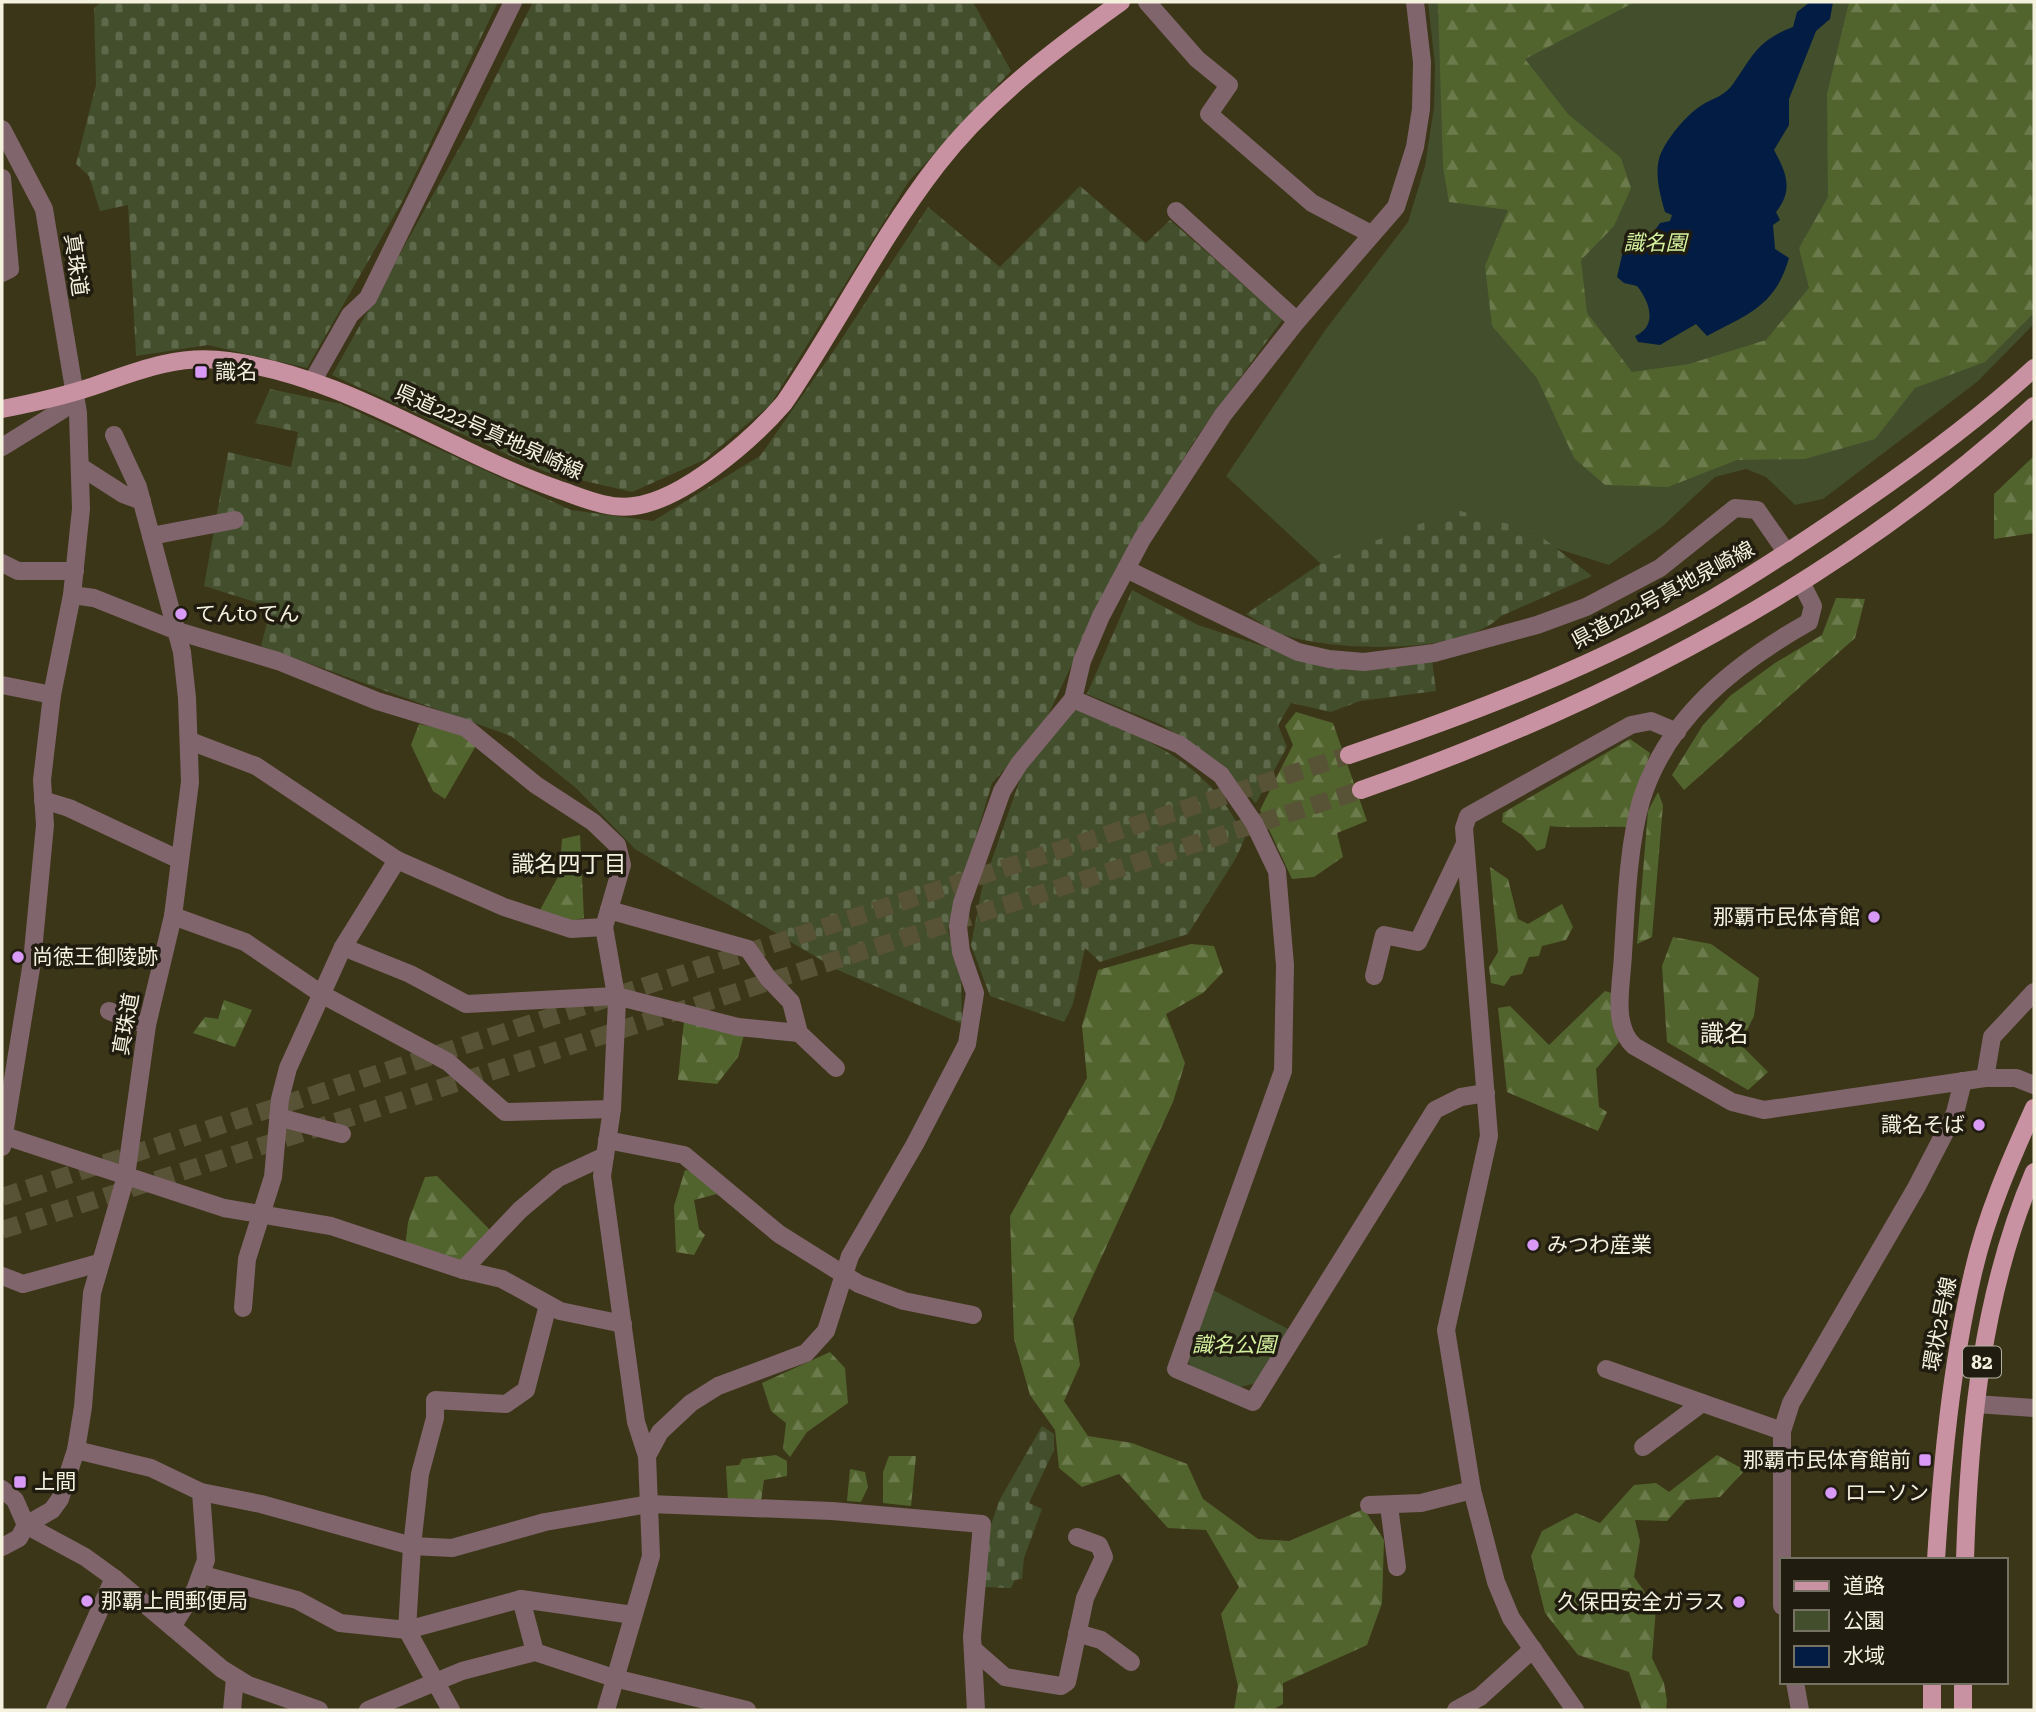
<svg xmlns="http://www.w3.org/2000/svg" width="2036" height="1712" font-family="'Roboto Serif','Noto Sans JP',serif">
<defs>
<pattern id="forest-firs" width="22" height="20" patternUnits="userSpaceOnUse" patternTransform="scale(1.75)"><rect width="22" height="20" fill="#52642e"/><path d="M5 1l3.5 6h-7zM16 11l3.5 6h-7z" fill="#6c7b4c"/></pattern>
<pattern id="cemetery-stones" width="16" height="16" patternUnits="userSpaceOnUse" patternTransform="scale(1.75)"><rect width="16" height="16" fill="#424e2c"/><path d="M2 7V4a2 2 0 0 1 4 0v3zM10 15v-3a2 2 0 0 1 4 0v3z" fill="#5e684a"/></pattern>
</defs>
<rect width="100%" height="100%" fill="#3c3618"/>
<!-- green -->
<g fill="#424e2c">
<polygon points="1428,2 2034,2 2034,324 1977,382 1823,499 1795,505 1766,477 1746,469 1715,477 1663,526 1609,565 1456,517 1332,574 1226,476 1326,329 1408,222 1425,166 1434,107 1435,65"/>
<polygon points="1213,1290 1290,1330 1257,1383 1236,1388 1194,1372 1185,1356"/>
</g>
<!-- forest -->
<g fill="url(#forest-firs)">
<polygon points="1438,2 1635,2 1525,59 1568,114 1621,158 1631,188 1614,226 1581,260 1587,313 1632,372 1689,364 1766,340 1809,288 1799,248 1828,197 1827,94 1849,2 2034,2 2034,313 1985,362 1915,388 1875,439 1805,459 1737,460 1668,487 1605,485 1574,458 1537,378 1492,326 1485,266 1508,210 1449,202 1443,167"/>
<polygon points="2034,456 2034,533 1994,539 1994,494"/>
<polygon points="1836,598 1865,599 1855,638 1684,790 1672,775 1703,725 1730,696 1775,663 1822,635"/>
<polygon points="1296,712 1333,723 1367,821 1337,833 1343,857 1314,877 1292,879 1260,810 1293,745 1285,726"/>
<polygon points="419,724 465,734 477,744 445,799 433,791 411,745"/>
<path d="M1630 739 1650 753 1627 827C1600 826 1576 829 1550 826L1545 848 1537 851 1522 835 1502 822 1503 813Z"/>
<polygon points="1658,792 1663,805 1652,937 1637,944 1648,811"/>
<polygon points="580,835 584,918 570,921 540,910 559,875 562,839"/>
<polygon points="1490,867 1508,879 1518,919 1528,924 1562,904 1573,927 1566,940 1542,946 1539,956 1529,957 1522,974 1511,976 1504,986 1491,983 1489,967 1498,952"/>
<polygon points="1673,937 1711,944 1759,978 1754,1016 1740,1044 1768,1072 1748,1090 1667,1042 1662,966"/>
<polygon points="1191,944 1214,946 1223,972 1203,993 1166,1014 1185,1063 1173,1102 1073,1319 1080,1365 1064,1401 1088,1436 1132,1443 1187,1464 1203,1499 1258,1539 1289,1541 1364,1509 1384,1540 1382,1603 1367,1645 1283,1683 1283,1704 1272,1710 1234,1710 1238,1686 1221,1614 1239,1587 1206,1530 1168,1528 1119,1474 1082,1487 1059,1468 1055,1430 1030,1395 1014,1339 1010,1216 1087,1078 1082,1026 1098,970"/>
<polygon points="1605,991 1615,994 1614,1030 1619,1042 1596,1069 1599,1107 1607,1112 1598,1131 1507,1092 1498,1008 1510,1006 1549,1045"/>
<polygon points="224,1000 252,1010 235,1047 193,1033 205,1017 218,1019"/>
<polygon points="684,1021 744,1035 738,1057 717,1084 678,1080"/>
<polygon points="685,1170 696,1172 717,1194 694,1200 699,1229 705,1235 694,1255 676,1252 674,1206"/>
<polygon points="437,1176 491,1231 462,1262 405,1248 408,1222 425,1177"/>
<polygon points="830,1352 845,1368 848,1403 807,1432 790,1457 783,1449 786,1423 771,1411 762,1383"/>
<polygon points="776,1455 787,1461 787,1476 764,1480 761,1501 728,1501 726,1466 739,1465 742,1459"/>
<polygon points="1717,1455 1745,1470 1720,1497 1686,1500 1667,1521 1635,1520 1640,1541 1634,1577 1656,1608 1652,1658 1664,1683 1667,1701 1666,1710 1642,1710 1629,1672 1578,1655 1545,1613 1531,1556 1542,1531 1576,1513 1600,1523 1634,1485 1656,1483 1669,1492"/>
<polygon points="889,1456 916,1456 911,1506 883,1503 883,1472"/>
<polygon points="850,1469 865,1472 868,1487 861,1502 847,1501"/>
</g>
<!-- cemetery -->
<g fill="url(#cemetery-stones)">
<polygon points="101,2 498,2 402,202 307,368 208,345 136,356 128,205 100,211 89,176 76,164 96,85 94,8"/>
<polygon points="533,2 973,2 1011,71 909,181 770,405 704,460 632,492 546,472 332,375 466,136"/>
<polygon points="1080,186 1146,243 1170,220 1283,319 1196,438 1120,562 1042,728 992,783 948,930 961,977 962,1024 838,970 635,849 576,788 511,736 261,646 271,607 204,586 228,452 291,467 298,432 255,423 270,389 341,404 571,510 653,521 760,456 835,349 928,207 1000,267"/>
<path d="M1457 510 1534 531 1592 576 1501 616C1463 656 1327 652 1279 633 1267 629 1257 620 1246 614L1329 558Z"/>
<polygon points="1132,590 1198,625 1278,651 1432,660 1436,691 1360,701 1331,712 1291,703 1278,725 1287,747 1256,803 1202,750 1162,725 1087,694"/>
<path d="M1076 707C1150 742 1207 760 1245 838L1236 858 1188 934 1100 962 1085 948 1073 1004 1064 1022 990 996 971 945 982 888 1024 768Z"/>
<polygon points="1042,1426 1054,1434 1054,1450 1029,1503 1042,1509 1024,1558 1022,1579 1015,1580 1011,1588 983,1587 985,1543 999,1501"/>
</g>
<!-- water -->
<path fill="#031c43" d="M1810 2H1833L1830 19 1816 31 1789 99V125L1774 150C1786 172 1794 190 1776 212L1780 220 1773 225 1775 249 1789 258C1775 307 1747 314 1707 336L1696 324 1660 345 1638 342 1635 336C1658 326 1650 302 1637 286L1624 283 1617 277 1624 247 1647 242 1660 223 1670 221 1672 215 1665 212C1660 195 1655 176 1659 159 1664 141 1687 114 1702 105 1713 98 1725 96 1733 84 1754 54 1757 41 1793 27L1797 12Z"/>
<g fill="none" stroke-linecap="round" stroke-linejoin="round">
<!-- major-tunnel -->
<g stroke="#585236" stroke-width="18" stroke-dasharray="18 9" stroke-linecap="butt">
<polyline points="2,1197 1349,755"/>
<polyline points="2,1230 1361,790"/>
</g>
<!-- minor -->
<g stroke="#80656c" stroke-width="18">
<polyline points="1147,2 1197,59 1229,85 1209,114 1312,203 1371,234"/>
<polyline points="2,129 44,209 78,413 81,509 72,595 52,695 42,780 45,825 32,962 2,1147"/>
<polyline points="2,178 10,269 2,273"/>
<polyline points="1176,211 1297,321"/>
<polyline points="312,382 350,315 368,298 513,2"/>
<polyline points="2,447 62,410 73,392"/>
<polyline points="81,467 123,494 142,501"/>
<polyline points="151,536 235,520"/>
<polyline points="2,563 18,571 75,571"/>
<polyline points="1126,569 1298,652 1329,659 1364,662 1434,653 1537,625 1586,607 1660,568 1735,508 1757,510 1787,553"/>
<path d="M1802 584 1813 606 1809 622C1736 663 1667 717 1641 801 1628 846 1626 907 1623 954 1622 983 1611 1025 1634 1046L1732 1102 1764 1110 1985 1078H2016L2034 1085"/>
<polyline points="72,595 94,598 177,631 278,661 377,701 466,728 536,785 593,822 617,845 622,865 604,927"/>
<polyline points="2,685 52,695"/>
<polyline points="1073,699 1180,745 1221,775 1254,823 1277,871 1285,965 1283,1071 1176,1369 1253,1402 1435,1110 1461,1097 1486,1093"/>
<polyline points="190,741 256,766 397,860 504,907 571,929 604,927 617,1001 612,1109 602,1176 636,1422 647,1456 651,1556 606,1710"/>
<polyline points="43,800 69,808 180,860"/>
<polyline points="609,910 748,949 768,978 791,1002 799,1033 836,1068"/>
<polyline points="173,916 245,942 323,995 448,1062 505,1112 612,1109"/>
<polyline points="343,947 410,974 466,1004 616,996 738,1027 799,1033"/>
<polyline points="1374,976 1384,935 1418,942 1464,846"/>
<polyline points="109,1011 147,1025"/>
<polyline points="1985,1078 1992,1037 2034,992"/>
<polyline points="278,1117 342,1134"/>
<polyline points="5,1136 224,1208 331,1226 463,1270 502,1279 560,1311 623,1324"/>
<polyline points="607,1140 684,1155 779,1234 859,1284 904,1301 973,1315"/>
<polyline points="463,1270 520,1210 558,1178 605,1156"/>
<polyline points="2,1276 23,1284 99,1263"/>
<polyline points="243,1308 247,1259 273,1177 280,1099 288,1068 343,947 397,860"/>
<polyline points="1606,1369 1782,1431"/>
<polyline points="1976,1404 2034,1408"/>
<polyline points="1643,1447 1702,1403"/>
<polyline points="76,1450 151,1468 201,1492 261,1504 412,1546 452,1548 545,1522 649,1504 832,1511 982,1524 972,1637 976,1710"/>
<polyline points="647,1456 660,1432 691,1403 718,1386 806,1353 826,1331 850,1256 915,1144 967,1044 975,993 961,952 958,926 962,903 1002,791 1019,764 1073,699 1082,661 1101,616 1142,539 1223,415 1297,321 1396,207 1415,147 1421,109 1422,62 1415,2"/>
<polyline points="2,1489 15,1500 26,1525 85,1557 114,1578 222,1669 248,1685 319,1710"/>
<polyline points="1369,1505 1421,1503 1472,1490"/>
<polyline points="1389,1506 1397,1567"/>
<polyline points="26,1525 52,1510 60,1499 76,1450 83,1407 92,1293 126,1176 147,1025 173,916 190,782 187,698 182,652 138,487 114,435"/>
<polyline points="2,1547 19,1538 26,1525"/>
<polyline points="203,1575 297,1600 340,1623 407,1630 521,1599 633,1615"/>
<polyline points="521,1599 535,1652"/>
<polyline points="1782,1606 1782,1431 1791,1403 1916,1188 1955,1113 1963,1081"/>
<polyline points="172,1627 195,1590 206,1560 201,1492"/>
<polyline points="1077,1633 1101,1640 1131,1662"/>
<polyline points="973,1649 1005,1677 1061,1686 1067,1682 1085,1598 1104,1557 1099,1545 1077,1537"/>
<polyline points="1795,1682 1800,1710"/>
<polyline points="55,1710 114,1578"/>
<polyline points="232,1710 235,1678"/>
<polyline points="368,1710 462,1671 535,1652 614,1678 747,1710"/>
<polyline points="451,1710 407,1630 412,1546 420,1474 435,1418 435,1400 506,1404 526,1390 548,1305"/>
<polyline points="1456,1710 1480,1697 1533,1649"/>
<polyline points="1575,1710 1511,1618 1496,1582 1472,1490 1446,1330 1489,1136 1464,828 1468,816 1631,725 1651,721 1677,732"/>
</g>
<!-- major -->
<g stroke="#c992a2" stroke-width="18">
<path d="M2 409C33 403 64 396 94 386 139 370 179 354 228 361 346 376 446 450 557 489 581 497 608 510 634 506 683 500 751 441 784 403 837 325 879 240 937 165 987 100 1055 49 1121 2"/>
<path d="M1349 755C1473 713 1599 665 1712 599 1763 569 1811 537 1859 504 1920 462 1980 418 2034 368"/>
<path d="M1361 790C1607 704 1840 583 2034 406"/>
<path d="M1936 1560C1942 1464 1951 1367 1973 1273 1986 1216 2010 1161 2034 1108"/>
<path d="M1965 1560C1969 1429 1982 1293 2034 1172"/>
<polyline points="1963,1682 1963,1710"/>
<polyline points="1932,1710 1932,1682"/>
</g>
</g>
<!-- markers -->
<g fill="#d99af7" stroke="#201d10" stroke-width="2.5">
<rect x="194" y="365" width="14" height="14" rx="3.5"/>
<circle cx="181" cy="614" r="7"/>
<circle cx="1874" cy="917" r="7"/>
<circle cx="18" cy="957" r="7"/>
<circle cx="1979" cy="1125" r="7"/>
<circle cx="1533" cy="1245" r="7"/>
<rect x="1918" y="1453" width="14" height="14" rx="3.5"/>
<rect x="13" y="1475" width="14" height="14" rx="3.5"/>
<circle cx="1831" cy="1493" r="7"/>
<circle cx="87" cy="1601" r="7"/>
<circle cx="1739" cy="1602" r="7"/>
</g>
<g text-anchor="middle" stroke-width="7" stroke-linejoin="round" paint-order="stroke">
<!-- shield labels -->
<rect fill="#201d10" stroke="#b4b1a1" stroke-width="2" x="1963" y="1346.5" width="38" height="31" rx="5"/>
<g font-size="19" font-weight="bold" fill="#f4f1df">
<text x="1982" y="1369">82</text>
</g>
<!-- park labels -->
<g font-size="21" font-style="italic" fill="#d4f19f" stroke="#201d10">
<text x="1655" y="250">識名園</text>
<text x="1234" y="1352">識名公園</text>
</g>
<!-- street labels -->
<g font-size="21" fill="#f4f1df" stroke="#201d10">
<text transform="translate(76 265) rotate(82)" y="7">真珠道</text>
<text transform="translate(489 432) rotate(24)" y="7">県道222号真地泉崎線</text>
<text transform="translate(1663 595) rotate(-28)" y="7">県道222号真地泉崎線</text>
<text transform="translate(126 1024) rotate(-80)" y="7">真珠道</text>
<text transform="translate(1940 1324) rotate(-79)" y="7">環状2号線</text>
</g>
<!-- poi labels -->
<g font-size="21" fill="#f4f1df" stroke="#201d10" text-anchor="start">
<text x="215" y="379">識名</text>
<text x="195" y="621">てんtoてん</text>
<text x="1860" y="924" text-anchor="end">那覇市民体育館</text>
<text x="32" y="964">尚徳王御陵跡</text>
<text x="1965" y="1132" text-anchor="end">識名そば</text>
<text x="1547" y="1252">みつわ産業</text>
<text x="1911" y="1467" text-anchor="end">那覇市民体育館前</text>
<text x="34" y="1489">上間</text>
<text x="1845" y="1500">ローソン</text>
<text x="101" y="1608">那覇上間郵便局</text>
<text x="1725" y="1609" text-anchor="end">久保田安全ガラス</text>
</g>
<!-- neighbourhood labels -->
<g font-size="23" fill="#f4f1df" stroke="#201d10">
<text x="569" y="872">識名四丁目</text>
</g>
<!-- quarter labels -->
<g font-size="24" fill="#f4f1df" stroke="#201d10">
<text x="1724" y="1042">識名</text>
</g>
</g>
<!-- border -->
<rect width="2036" height="1712" fill="none" stroke="#f4f1df" stroke-width="7"/>
<!-- legend -->
<rect x="1780" y="1558" width="228" height="126" fill="#201d10" stroke="#757263" stroke-width="2"/>
<rect x="1794" y="1581" width="35" height="10" fill="#c992a2" stroke="#757263" stroke-width="2"/>
<text x="1843" y="1593" font-size="21" fill="#f4f1df">道路</text>
<rect x="1794" y="1610" width="35" height="21" fill="#424e2c" stroke="#757263" stroke-width="2"/>
<text x="1843" y="1628" font-size="21" fill="#f4f1df">公園</text>
<rect x="1794" y="1646" width="35" height="21" fill="#031c43" stroke="#757263" stroke-width="2"/>
<text x="1843" y="1663" font-size="21" fill="#f4f1df">水域</text>
</svg>
